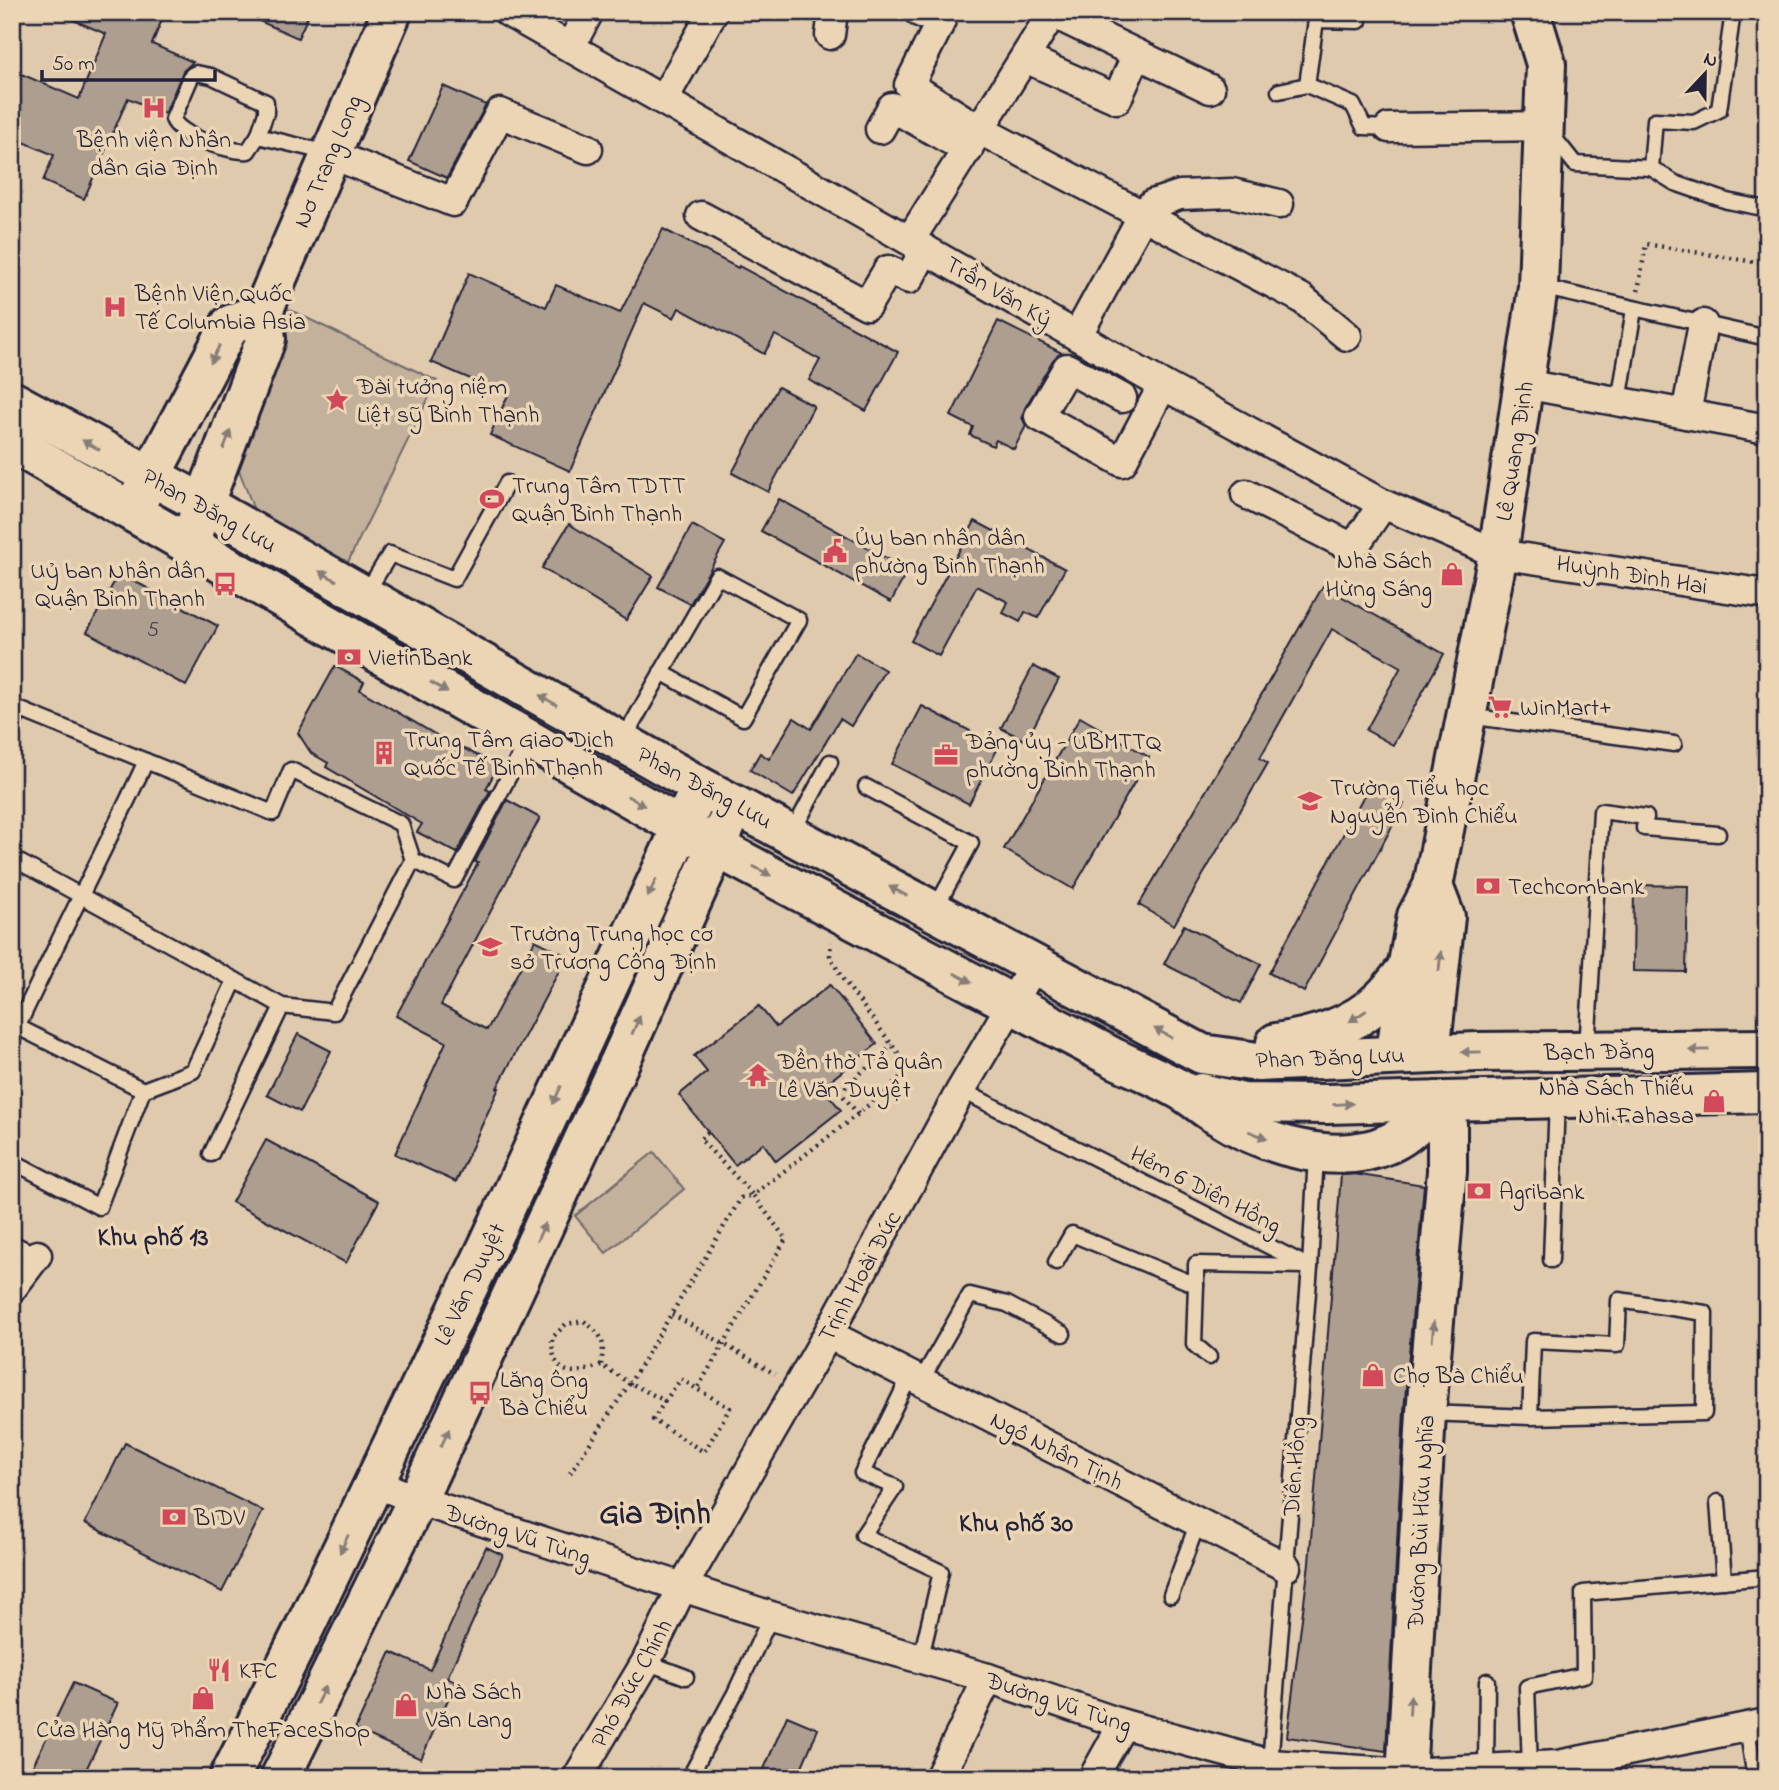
<svg xmlns="http://www.w3.org/2000/svg" width="1779" height="1790" font-family="'Indie Flower',sans-serif">
<rect width="100%" height="100%" fill="#dfcaad"/>
<filter id="ink" filterUnits="userSpaceOnUse"><feTurbulence type="fractalNoise" baseFrequency=".0143" numOctaves="2"/><feDisplacementMap in="SourceGraphic" scale="14" xChannelSelector="R" yChannelSelector="G"/><feConvolveMatrix kernelMatrix="1 2 1 2 8 2 1 2 1" color-interpolation-filters="sRGB"/></filter>
<g filter="url(#ink)">
<!-- green -->
<g fill="#c3b19c" stroke="#726a6c" stroke-width="2">
<polygon points="286,308 437,381 343,572 286,538 254,510 239,470 238,423 241,405"/>
<polygon points="654,1152 684,1189 606,1253 575,1216"/>
</g>
<!-- building -->
<g fill="#ad9e8f" stroke="#22223b" stroke-width="2">
<polygon points="55,12 165,12 152,44 193,62 183,71 165,114 128,98 84,199 43,181 54,155 12,137 12,70 79,99 106,34"/>
<polygon points="239,12 310,12 298,38"/>
<polygon points="443,86 486,105 447,178 409,161"/>
<polygon points="663,229 738,268 739,266 898,352 866,411 809,380 820,360 775,335 764,354 679,308 674,318 644,303 570,471 490,435 508,395 431,362 469,273 546,307 556,285 620,313"/>
<polygon points="998,321 1062,353 1053,360 1025,408 1022,417 1026,426 1014,449 996,440 993,446 970,435 973,427 951,416"/>
<polygon points="778,387 814,406 768,492 732,473"/>
<polygon points="779,499 908,570 891,602 761,531"/>
<polygon points="975,521 1065,569 1038,618 1025,612 1020,622 1003,613 1008,602 977,586 939,656 911,641"/>
<polygon points="569,524 653,576 626,620 542,568"/>
<polygon points="692,525 725,543 690,604 658,587"/>
<polygon points="119,573 218,626 186,686 87,632"/>
<polygon points="1323,586 1444,654 1393,745 1366,730 1401,667 1332,629 1260,758 1268,763 1174,925 1139,905 1234,743"/>
<polygon points="856,653 885,670 851,726 840,719 793,796 750,770 760,753 769,759 794,718 811,729"/>
<polygon points="335,666 364,682 360,690 460,749 461,747 498,766 486,789 490,791 457,853 417,832 422,824 326,767 328,763 311,753 298,733"/>
<polygon points="1033,666 1059,679 1026,741 1001,728"/>
<polygon points="922,706 999,746 969,804 892,764"/>
<polygon points="1080,717 1149,757 1073,889 1004,849"/>
<polygon points="1369,786 1404,804 1304,992 1269,973"/>
<polygon points="507,800 540,818 441,1005 487,1030 535,940 567,956 497,1088 499,1088 456,1182 395,1154 446,1042 396,1016 478,863 475,862"/>
<polygon points="1634,885 1688,886 1686,972 1633,971"/>
<polygon points="1184,925 1261,964 1241,1003 1164,964"/>
<polygon points="830,985 877,1044 822,1087 841,1110 776,1161 763,1143 735,1165 679,1095 707,1072 694,1056 759,1006 776,1027"/>
<polygon points="298,1034 331,1051 300,1112 267,1095"/>
<polygon points="266,1140 379,1201 346,1263 232,1202"/>
<polygon points="1354,1174 1424,1185 1404,1411 1386,1751 1287,1737 1309,1563 1341,1175"/>
<polygon points="125,1443 263,1511 222,1592 85,1523"/>
<polygon points="486,1547 503,1555 447,1678 456,1682 421,1759 355,1729 391,1652 430,1670"/>
<polygon points="73,1683 118,1703 82,1778 27,1778"/>
<polygon points="787,1716 818,1729 797,1778 760,1778"/>
</g>
<g fill="none" stroke-linecap="round" stroke-linejoin="round">
<!-- lane casing -->
<g stroke="#22223b" stroke-width="19">
<g id="lane">
<polyline points="1307,85 1353,105 1364,127 1389,128"/>
<polyline points="1279,91 1307,85 1316,20 1359,21 1358,12"/>
<polyline points="1552,135 1575,164 1651,168 1675,183 1727,201 1767,209"/>
<path d="M258 136 266 113V102L211 76 196 73 192 75 173 119C179 136 231 153 248 151L258 136 329 153"/>
<polyline points="1651,168 1655,120 1694,122 1719,110 1733,12"/>
<polyline points="1540,287 1767,338"/>
<polyline points="1619,402 1634,309"/>
<polyline points="365,595 390,554 454,579 507,483"/>
<polyline points="1468,716 1674,744"/>
<polyline points="12,725 21,710 273,813 291,770 401,824 413,860 454,880 527,742"/>
<path d="M623 741C653 685 686 631 717 576L799 620 743 718 661 672"/>
<polyline points="866,787 971,843 935,909"/>
<polyline points="792,833 830,762"/>
<polyline points="12,858 235,980"/>
<polyline points="12,1024 143,1090"/>
<path d="M12 1039C55 945 103 854 146 761"/>
<polyline points="1587,1050 1601,811 1646,817 1644,828 1718,834"/>
<polyline points="961,1090 1310,1267"/>
<polyline points="211,1154 282,1006"/>
<polyline points="12,1161 99,1207 143,1090 193,1071 235,980 282,1006 334,1012 413,860"/>
<polyline points="12,1243 37,1255"/>
<polyline points="1551,1260 1557,1100"/>
<polyline points="1056,1262 1072,1234 1196,1285 1196,1264 1305,1266"/>
<polyline points="1196,1285 1194,1344 1209,1357"/>
<polyline points="910,1376 862,1473 895,1487 863,1535 941,1572 921,1657"/>
<polyline points="921,1381 970,1295 1007,1304 1063,1334"/>
<polyline points="1427,1413 1530,1417 1533,1341 1617,1345 1619,1300 1705,1313 1704,1413 1530,1417"/>
<polyline points="1718,1502 1724,1581"/>
<polyline points="1171,1595 1198,1522"/>
<polyline points="646,1662 686,1677"/>
<polyline points="1747,1727 1755,1778"/>
<polyline points="1270,1764 1310,1267 1316,1154"/>
<polyline points="1530,1767 1527,1687 1584,1675 1583,1593 1767,1577"/>
<polyline points="1486,1769 1487,1681"/>
<polyline points="689,1778 735,1693 771,1616"/>
</g>
</g>
<!-- street casing -->
<g stroke="#22223b" stroke-width="33">
<g id="street">
<polyline points="508,12 1163,385 1383,504 1498,554 1767,594"/>
<polyline points="919,12 941,21 909,85 980,130 1301,298 1347,336"/>
<polyline points="1052,13 1210,89"/>
<polyline points="830,35 833,12"/>
<polyline points="570,47 589,12"/>
<polyline points="1025,58 1117,99 1137,54"/>
<polyline points="663,100 713,12"/>
<polyline points="1389,128 1544,126"/>
<polyline points="880,129 892,107 968,150"/>
<polyline points="330,154 453,202 500,113 588,149"/>
<polyline points="701,216 867,305 888,270 909,279 925,249"/>
<polyline points="910,240 1053,12"/>
<polyline points="1077,336 1143,215 1152,204 1180,195 1232,193 1279,204"/>
<polyline points="1524,384 1767,429"/>
<polyline points="1122,398 1067,368 1039,416 1122,462 1163,385"/>
<polyline points="1686,414 1703,324"/>
<polyline points="1246,494 1353,548 1383,504"/>
<polyline points="12,1288 37,1255"/>
<polyline points="828,1334 1286,1567"/>
<polyline points="373,1482 417,1500 771,1616 988,1678 1123,1724 1270,1764 1407,1773 1558,1765 1767,1723"/>
<polyline points="577,1778 646,1662 682,1588 828,1334 961,1090 1035,964"/>
<polyline points="939,1778 988,1678"/>
<polyline points="1093,1778 1123,1724"/>
</g>
</g>
<!-- secondary casing -->
<g stroke="#22223b" stroke-width="44">
<g id="secondary">
<polyline points="135,506 230,325 263,311"/>
<polyline points="188,545 266,339 263,311 392,12"/>
<polyline points="1430,1053 1445,917 1433,886"/>
<polyline points="1396,1054 1407,969 1417,916 1433,886 1498,554 1538,287 1546,64 1530,12"/>
<polyline points="1406,1778 1426,1413 1447,1171 1447,1123 1438,1101"/>
</g>
</g>
<!-- primary casing -->
<g stroke="#22223b" stroke-width="44">
<g id="primary">
<polyline points="12,401 203,504 701,787 1202,1054 1258,1062 1477,1052 1767,1049"/>
<path d="M12 443 716 847 1114 1058C1135 1068 1157 1077 1177 1088 1191 1095 1203 1107 1217 1115 1264 1145 1337 1168 1390 1143 1410 1134 1424 1117 1438 1101"/>
<path d="M1276 1043C1314 1037 1353 1027 1381 999 1391 990 1398 979 1407 969"/>
<polyline points="1201,1093 1243,1103 1327,1104 1767,1093"/>
<polyline points="229,1778 302,1633 488,1246 693,803"/>
<polyline points="280,1778 417,1500 622,1057 726,825"/>
</g>
</g>
<!-- path -->
<g stroke="#22223b" stroke-width="4.5" stroke-dasharray="2 5" stroke-linecap="butt">
<polyline points="1638,291 1646,244 1767,264"/>
<polyline points="858,1114 840,1092 892,1045"/>
<polyline points="672,1314 775,1374"/>
<path d="M601 1365C571 1377 552 1376 552 1338L566 1324 584 1321C604 1337 605 1340 601 1365L630 1383 741 1198 753 1195 700 1139 708 1132"/>
<polyline points="665,1401 653,1420 704,1452 730,1408 697,1389"/>
<polyline points="570,1473 630,1383 665,1401 681,1379 697,1389 786,1239 753,1195 858,1114 910,1069 842,978 830,956 831,942"/>
</g>
<!-- lane -->
<use href="#lane" stroke="#ebd5b4" stroke-width="14"/>
<!-- street -->
<use href="#street" stroke="#ebd5b4" stroke-width="28"/>
<!-- secondary -->
<use href="#secondary" stroke="#ebd5b4" stroke-width="38"/>
<!-- primary -->
<use href="#primary" stroke="#ebd5b4" stroke-width="38"/>
</g>
<!-- one-way arrows -->
<defs><path id="oneway-solid" d="M-6-.8H1V-3.2L6.5 0L1 3.2V.8H-6Z" transform="scale(1.75)"/></defs>
<g fill="#867c78">
<use href="#oneway-solid" transform="translate(215 354) rotate(117)"/>
<use href="#oneway-solid" transform="translate(227 440) rotate(-69)"/>
<use href="#oneway-solid" transform="translate(91 445) rotate(-151)"/>
<use href="#oneway-solid" transform="translate(328 576) rotate(-151)"/>
<use href="#oneway-solid" transform="translate(439 687) rotate(30)"/>
<use href="#oneway-solid" transform="translate(548 700) rotate(-150)"/>
<use href="#oneway-solid" transform="translate(636 801) rotate(30)"/>
<use href="#oneway-solid" transform="translate(762 871) rotate(28)"/>
<use href="#oneway-solid" transform="translate(652 888) rotate(115)"/>
<use href="#oneway-solid" transform="translate(898 891) rotate(-152)"/>
<use href="#oneway-solid" transform="translate(1440 961) rotate(-84)"/>
<use href="#oneway-solid" transform="translate(963 978) rotate(28)"/>
<use href="#oneway-solid" transform="translate(1358 1016) rotate(147)"/>
<use href="#oneway-solid" transform="translate(636 1025) rotate(-66)"/>
<use href="#oneway-solid" transform="translate(1163 1033) rotate(-152)"/>
<use href="#oneway-solid" transform="translate(1699 1050) rotate(179)"/>
<use href="#oneway-solid" transform="translate(1471 1052) rotate(179)"/>
<use href="#oneway-solid" transform="translate(557 1095) rotate(115)"/>
<use href="#oneway-solid" transform="translate(1343 1104) rotate(-3)"/>
<use href="#oneway-solid" transform="translate(1258 1135) rotate(22)"/>
<use href="#oneway-solid" transform="translate(541 1232) rotate(-65)"/>
<use href="#oneway-solid" transform="translate(1433 1331) rotate(-85)"/>
<use href="#oneway-solid" transform="translate(445 1438) rotate(-65)"/>
<use href="#oneway-solid" transform="translate(344 1544) rotate(115)"/>
<use href="#oneway-solid" transform="translate(321 1695) rotate(-64)"/>
<use href="#oneway-solid" transform="translate(1410 1705) rotate(-87)"/>
</g>
</g>
<!-- icons -->
<defs>
<g id="hospital-bare" transform="scale(1.89)"><path d="M-5-5h3v3.5h4V-5h3V5h-3V1.5h-4V5h-3Z" fill="#d1495b" stroke="#ebd5b4" stroke-width="2.5" paint-order="stroke"/></g>
<g id="sight-bare" transform="scale(1.89)"><path d="M0-6L1.8-2.2L6-1.7L2.9 1.2L3.7 5.4L0 3.3L-3.7 5.4L-2.9 1.2L-6-1.7L-1.8-2.2Z" fill="#d1495b" stroke="#ebd5b4" stroke-width="2.5" paint-order="stroke"/></g>
<g id="stadium-bare" transform="scale(1.89)"><path d="M0-5a6.5 5 0 1 0 0 10a6.5 5 0 1 0 0-10ZM-3.5-1.8h7v3.6h-7Z" fill="#d1495b" stroke="#ebd5b4" stroke-width="2.5" paint-order="stroke"/></g>
<g id="civic-bare" transform="scale(1.89)"><path d="M-.6-6.5H3V-4.5H.6V-3L4-1V1h2V6H-6V1h2V-1L-.6-3ZM-1.2 2.5V6h2.4V2.5Z" fill="#d1495b" stroke="#ebd5b4" stroke-width="2.5" paint-order="stroke"/></g>
<g id="shop-bare" transform="scale(1.89)"><path d="M-5-2.5h2.3a2.7 3.5 0 0 1 5.4 0H5L5.5 6h-11ZM-1.5-2.5h3a1.5 2.3 0 0 0-3 0Z" fill="#d1495b" stroke="#ebd5b4" stroke-width="2.5" paint-order="stroke"/></g>
<g id="bus-bare" transform="scale(1.89)"><path d="M-5-6H5V4H4V6H2V4H-2V6H-4V4H-5ZM-3.5-4V0h7V-4ZM-3.5 1.2v1.5H-2V1.2ZM2 1.2v1.5H3.5V1.2Z" fill="#d1495b" stroke="#ebd5b4" stroke-width="2.5" paint-order="stroke"/></g>
<g id="bank-bare" transform="scale(1.89)"><path d="M-6-4H6V4H-6ZM0-2.3a2.3 2.3 0 1 0 0 4.6a2.3 2.3 0 1 0 0-4.6Z" fill="#d1495b" stroke="#ebd5b4" stroke-width="2.5" paint-order="stroke"/></g>
<g id="supermarket-bare" transform="scale(1.89)"><path d="M-6-5.5h2.5l.6 2H6L4.5 2H-2.5L-4.4-4H-6ZM-1.5 3.2a1.3 1.3 0 1 0 .1 0ZM3 3.2a1.3 1.3 0 1 0 .1 0Z" fill="#d1495b" stroke="#ebd5b4" stroke-width="2.5" paint-order="stroke"/></g>
<g id="building-bare" transform="scale(1.89)"><path d="M-4-6H4V6H1V3H-1V6H-4ZM-2.5-4.3h1.7v1.8h-1.7ZM.8-4.3h1.7v1.8H.8ZM-2.5-1h1.7V.8h-1.7ZM.8-1h1.7V.8H.8Z" fill="#d1495b" stroke="#ebd5b4" stroke-width="2.5" paint-order="stroke"/></g>
<g id="office-bare" transform="scale(1.89)"><path d="M-6-3h4V-5.5h4V-3h4V5H-6ZM-1-4.5V-3h2v-1.5ZM-6 0V1H6V0Z" fill="#d1495b" stroke="#ebd5b4" stroke-width="2.5" paint-order="stroke"/></g>
<g id="school-bare" transform="scale(1.89)"><path d="M0-5L7-2L0 1L-7-2ZM-4 1L0 2.5L4 1V4Q0 6-4 4Z" fill="#d1495b" stroke="#ebd5b4" stroke-width="2.5" paint-order="stroke"/></g>
<g id="temple-bare" transform="scale(1.89)"><path d="M0-6L5-2H3V0L6.5 2.5H4V6H1.5V3h-3V6H-4V2.5H-6.5L-3 0V-2H-5Z" fill="#d1495b" stroke="#ebd5b4" stroke-width="2.5" paint-order="stroke"/></g>
<g id="restaurant-bare" transform="scale(1.89)"><path d="M-5-6h1v4h1v-4h1v4h1v-4h1v5L-1.5 .5V6h-2V.5L-5-1ZM5-6V6H3V1.5H1.5Q1.5-4 5-6Z" fill="#d1495b" stroke="#ebd5b4" stroke-width="2.5" paint-order="stroke"/></g>
</defs>
<g fill-rule="evenodd">
<use href="#hospital-bare" x="154" y="108"/>
<use href="#hospital-bare" x="115" y="307"/>
<use href="#sight-bare" x="337" y="400"/>
<use href="#stadium-bare" x="492" y="499"/>
<use href="#civic-bare" x="835" y="551"/>
<use href="#shop-bare" x="1452" y="574"/>
<use href="#bus-bare" x="225" y="584"/>
<use href="#bank-bare" x="349" y="657"/>
<use href="#supermarket-bare" x="1500" y="707"/>
<use href="#building-bare" x="384" y="753"/>
<use href="#office-bare" x="946" y="755"/>
<use href="#school-bare" x="1310" y="801"/>
<use href="#bank-bare" x="1488" y="886"/>
<use href="#school-bare" x="490" y="947"/>
<use href="#temple-bare" x="758" y="1075"/>
<use href="#shop-bare" x="1714" y="1101"/>
<use href="#bank-bare" x="1479" y="1191"/>
<use href="#shop-bare" x="1373" y="1375"/>
<use href="#bus-bare" x="480" y="1393"/>
<use href="#bank-bare" x="174" y="1517"/>
<use href="#restaurant-bare" x="219" y="1670"/>
<use href="#shop-bare" x="203" y="1698"/>
<use href="#shop-bare" x="406" y="1705"/>
</g>
<g text-anchor="middle" stroke-width="7" stroke-linejoin="round" paint-order="stroke">
<!-- number labels -->
<g font-size="21" fill="#454150">
<text x="153" y="636">5</text>
</g>
<!-- poi labels -->
<g font-size="24" fill="#22223b" stroke="#ebd5b4" text-anchor="start">
<text x="154" y="147" text-anchor="middle">Bệnh viện Nhân<tspan x="154" dy="28">dân Gia Định</tspan></text>
<text x="135" y="301">Bệnh Viện Quốc<tspan x="135" dy="28">Tế Columbia Asia</tspan></text>
<text x="357" y="394">Đài tưởng niệm<tspan x="357" dy="28">Liệt sỹ Bình Thạnh</tspan></text>
<text x="512" y="493">Trung Tâm TDTT<tspan x="512" dy="28">Quận Bình Thạnh</tspan></text>
<text x="855" y="545">Ủy ban nhân dân<tspan x="855" dy="28">phường Bình Thạnh</tspan></text>
<text x="1432" y="568" text-anchor="end">Nhà Sách<tspan x="1432" dy="28">Hừng Sáng</tspan></text>
<text x="205" y="578" text-anchor="end">Uỷ ban Nhân dân<tspan x="205" dy="28">Quận Bình Thạnh</tspan></text>
<text x="369" y="665">VietinBank</text>
<text x="1520" y="715">WinMart+</text>
<text x="404" y="747">Trung Tâm Giao Dịch<tspan x="404" dy="28">Quốc Tế Binh Thạnh</tspan></text>
<text x="966" y="749">Đảng ủy - UBMTTQ<tspan x="966" dy="28">phường Bình Thạnh</tspan></text>
<text x="1330" y="795">Trường Tiểu học<tspan x="1330" dy="28">Nguyễn Đình Chiểu</tspan></text>
<text x="1508" y="894">Techcombank</text>
<text x="510" y="941">Trường Trung học cơ<tspan x="510" dy="28">sở Trương Công Định</tspan></text>
<text x="778" y="1069">Đền thờ Tả quân<tspan x="778" dy="28">Lê Văn Duyệt</tspan></text>
<text x="1694" y="1095" text-anchor="end">Nhà Sách Thiếu<tspan x="1694" dy="28">Nhi Fahasa</tspan></text>
<text x="1499" y="1199">Agribank</text>
<text x="1393" y="1383">Chợ Bà Chiểu</text>
<text x="500" y="1387">Lăng Ông<tspan x="500" dy="28">Bà Chiểu</tspan></text>
<text x="194" y="1525">BIDV</text>
<text x="239" y="1678">KFC</text>
<text x="426" y="1699">Nhà Sách<tspan x="426" dy="28">Văn Lang</tspan></text>
<text x="203" y="1737" text-anchor="middle">Cửa Hàng Mỹ Phẩm TheFaceShop</text>
</g>
<!-- street labels -->
<g font-size="24" fill="#22223b" stroke="#ebd5b4">
<text transform="translate(327 161) rotate(-67)" y="8">Nơ Trang Long</text>
<text transform="translate(999 291) rotate(30)" y="8">Trần Văn Kỷ</text>
<text transform="translate(1514 451) rotate(-81)" y="8">Lê Quang Định</text>
<text transform="translate(210 510) rotate(29)" y="8">Phan Đăng Lưu</text>
<text transform="translate(1632 574) rotate(9)" y="8">Huỳnh Đình Hai</text>
<text transform="translate(705 787) rotate(28)" y="8">Phan Đăng Lưu</text>
<text transform="translate(1599 1051) rotate(-1)" y="8">Bạch Đằng</text>
<text transform="translate(1330 1057) rotate(-2)" y="8">Phan Đăng Lưu</text>
<text transform="translate(1206 1189) rotate(27)" y="8">Hẻm 6 Diên Hồng</text>
<text transform="translate(859 1276) rotate(-61)" y="8">Trịnh Hoài Đức</text>
<text transform="translate(469 1284) rotate(-64)" y="8">Lê Văn Duyệt</text>
<text transform="translate(1057 1450) rotate(27)" y="8">Ngô Nhân Tịnh</text>
<text transform="translate(1294 1466) rotate(-86)" y="8">Diên Hồng</text>
<text transform="translate(1420 1522) rotate(-87)" y="8">Đường Bùi Hữu Nghĩa</text>
<text transform="translate(518 1534) rotate(18)" y="8">Đường Vũ Tùng</text>
<text transform="translate(631 1683) rotate(-61)" y="8">Phó Đức Chính</text>
<text transform="translate(1059 1702) rotate(18)" y="8">Đường Vũ Tùng</text>
</g>
<!-- neighbourhood labels -->
<g font-size="26" font-weight="bold" fill="#22223b" stroke="#ebd5b4">
<text x="153" y="1245">Khu phố 13</text>
<text x="1016" y="1531">Khu phố 30</text>
</g>
<!-- district labels -->
<g font-size="32" font-weight="bold" fill="#22223b" stroke="#ebd5b4">
<text x="655" y="1523">Gia Định</text>
</g>
</g>
<!-- margin -->
<rect width="1779" height="1790" fill="none" stroke="#ebd5b4" stroke-width="42"/>
<rect x="21" y="21" width="1737" height="1748" fill="none" stroke="#22223b" stroke-width="2.5" filter="url(#ink)"/>
<!-- north arrow -->
<g transform="translate(1705 74) rotate(22)" stroke="#ebd5b4" stroke-width="5" paint-order="stroke">
<path d="M0-5L12 26L0 18L-12 26Z" fill="#22223b"/>
<text y="-10" font-size="19" font-weight="bold" text-anchor="middle" fill="#22223b">N</text>
</g>
<!-- scale -->
<path d="M42 70v10h173v-10" fill="none" stroke="#22223b" stroke-width="3.5"/>
<text x="52" y="70" font-size="21" fill="#22223b" stroke="#ebd5b4" stroke-width="5" paint-order="stroke">50 m</text>
</svg>
